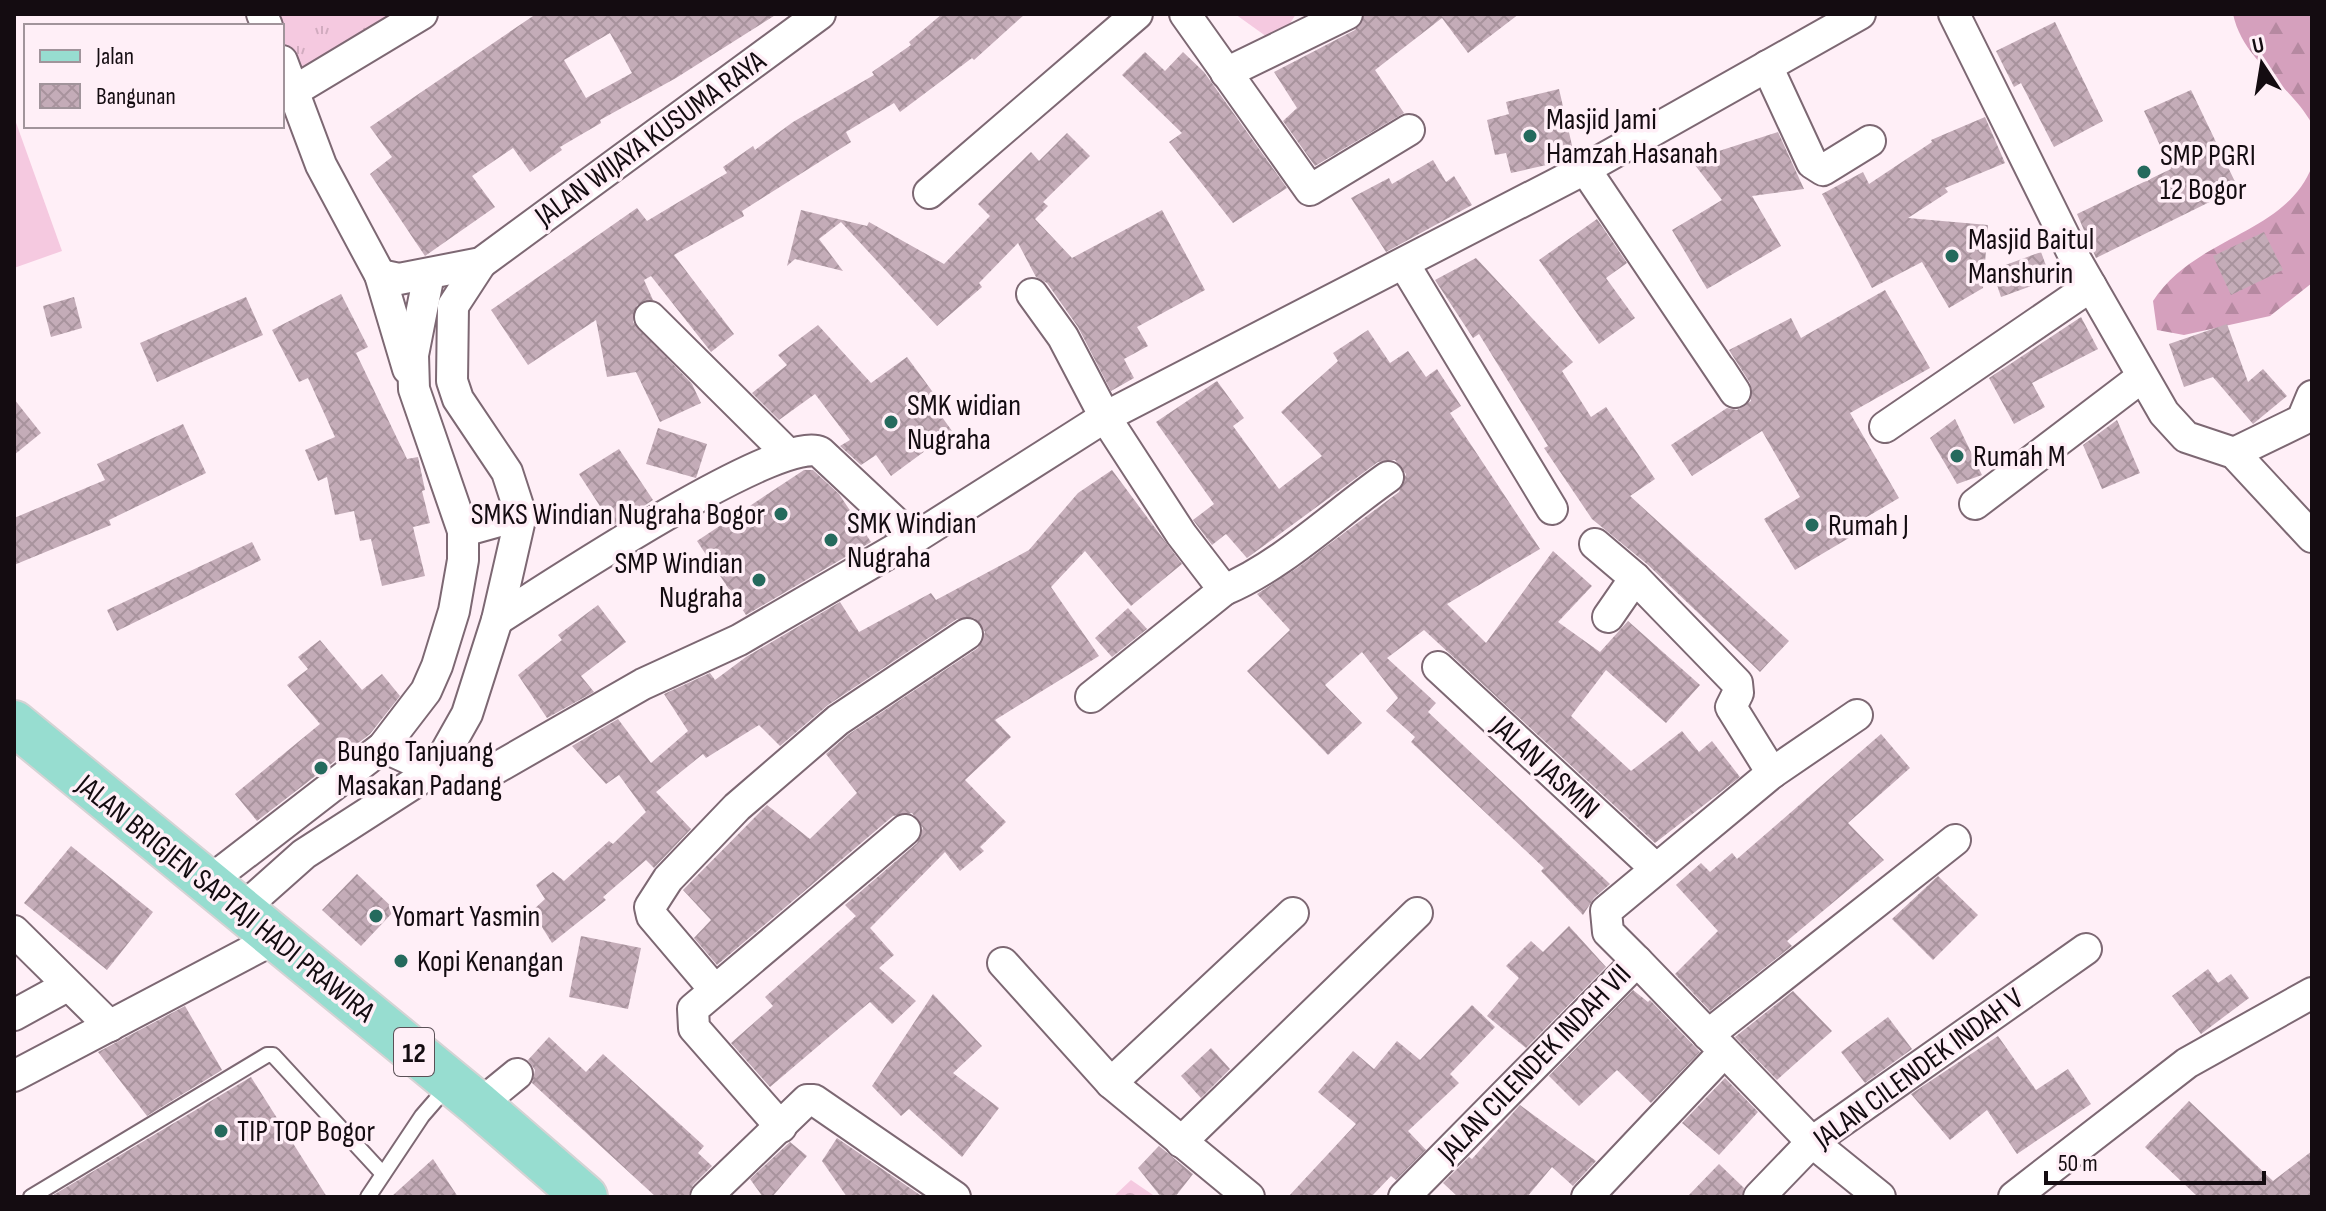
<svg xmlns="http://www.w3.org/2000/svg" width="2326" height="1211" font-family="'Sofia Sans Condensed',sans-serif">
<defs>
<pattern id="grass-tufts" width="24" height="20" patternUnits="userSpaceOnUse" patternTransform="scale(2)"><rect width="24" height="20" fill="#f5c9e0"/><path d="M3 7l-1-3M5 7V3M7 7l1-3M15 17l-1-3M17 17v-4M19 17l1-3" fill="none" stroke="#d1abbf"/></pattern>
<pattern id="forest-firs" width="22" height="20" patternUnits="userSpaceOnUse" patternTransform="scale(2)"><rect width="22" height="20" fill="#d5a0bd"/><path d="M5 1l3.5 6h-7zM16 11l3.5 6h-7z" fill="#b689a1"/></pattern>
<pattern id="park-crowns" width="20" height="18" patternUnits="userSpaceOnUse" patternTransform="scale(2)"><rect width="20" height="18" fill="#f5c9e0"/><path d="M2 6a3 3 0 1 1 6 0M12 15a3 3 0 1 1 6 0" fill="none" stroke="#d1abbf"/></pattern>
<pattern id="building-cross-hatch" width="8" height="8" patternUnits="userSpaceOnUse" patternTransform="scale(2)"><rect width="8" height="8" fill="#c4acb8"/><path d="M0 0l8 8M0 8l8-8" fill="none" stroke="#a8939d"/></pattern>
</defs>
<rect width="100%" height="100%" fill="#ffeff7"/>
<!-- grass -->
<polygon fill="url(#grass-tufts)" points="271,14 422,14 294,91 282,61 282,26 267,26"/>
<!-- forest -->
<g fill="url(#forest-firs)">
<path d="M2233 14H2312V124C2290 84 2243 61 2233 14Z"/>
<path d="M2312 166V283L2270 316 2184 335 2157 330 2153 301C2195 236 2287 234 2312 166Z"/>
</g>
<!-- park -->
<polygon fill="url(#park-crowns)" points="1131,1180 1156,1197 1113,1197"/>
<!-- pitch -->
<g fill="#f5c9e0">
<polygon points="1235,14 1296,14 1277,44"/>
<polygon points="14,117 62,251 14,268"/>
</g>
<!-- building -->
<g fill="url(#building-cross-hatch)" fill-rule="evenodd">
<path d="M536 14H777L676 78 600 120 601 123 560 147 562 150 530 172 513 148 472 176 495 207 425 256 370 174 392 157 370 127ZM610 33 632 73 586 98 564 60Z"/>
<polygon points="942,14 1025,14 974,60 972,58 900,112 894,103 846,132 851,142 742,211 744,216 674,255 734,334 711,352 651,276 644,280 653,300 637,305 633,322 692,384 701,403 660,422 636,372 607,377 596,320 528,365 491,310 637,208 647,221 727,173 723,167 753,146 755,150 793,122 874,75 872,72 911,45 909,42"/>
<polygon points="1365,14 1519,14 1468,53 1442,18 1375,70 1404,113 1315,166 1283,121 1297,108 1274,72 1355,30"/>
<polygon points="2055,22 2103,121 2054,147 2021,83 2014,87 1996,51"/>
<polygon points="1145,52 1165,71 1183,52 1204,72 1287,188 1233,223 1169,142 1182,133 1122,75"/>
<polygon points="1559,89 1574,154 1560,162 1511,173 1506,153 1495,155 1487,120 1509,114 1506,102"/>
<polygon points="2191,90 2238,188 2096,258 2077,214 2171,169 2144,111"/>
<polygon points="1985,117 2005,163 1945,188 1948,192 1908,218 1988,225 1983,288 1949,308 1922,262 1872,288 1822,194 1863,172 1869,184 1932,142 1931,140"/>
<polygon points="1778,132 1804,189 1752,196 1781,246 1707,289 1672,230 1722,200 1691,160"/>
<polygon points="1067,133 1090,156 1043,202 1048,206 1035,219 1072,258 1162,210 1205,290 1137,327 1148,346 1124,359 1134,378 1111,391 1078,327 1047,283 1036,277 1018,243 979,283 982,287 937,326 841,222 819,239 843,271 795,259 787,266 801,210 867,226 869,222 944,264 990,216 978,204 1031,152 1039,161"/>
<polygon points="1433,160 1446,182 1454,176 1472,205 1386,252 1351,198 1389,178 1392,184"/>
<polygon points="1597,219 1627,263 1606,278 1635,318 1599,344 1539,260"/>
<polygon points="2264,232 2283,270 2231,295 2213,256"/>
<polygon points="2041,252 2051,279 2001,297 1992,270"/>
<polygon points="1476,258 1573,362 1562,371 1591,417 1606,407 1655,479 1630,496 1789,641 1760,672 1647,564 1592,519 1544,448 1548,446 1479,334 1473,338 1435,280"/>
<polygon points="1885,290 1930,368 1850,413 1899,498 1855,524 1859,532 1795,570 1764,519 1800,497 1762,431 1692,476 1671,445 1727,408 1737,410 1751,401 1750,383 1729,350 1791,318 1801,338"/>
<polygon points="341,294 368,347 356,353 407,459 418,457 425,490 422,491 430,523 413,527 425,576 382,586 371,539 360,541 354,511 335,515 327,477 318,481 305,450 335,437 308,378 299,382 272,330"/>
<polygon points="74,297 82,328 51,337 43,306"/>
<polygon points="246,297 263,335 157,382 140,343"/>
<polygon points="2081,317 2098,349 2032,383 2045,407 2014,424 1989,378"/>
<polygon points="2227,324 2248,382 2263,369 2287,396 2253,424 2213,377 2184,387 2169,344"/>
<polygon points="818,325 871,383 907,357 943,406 937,410 952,431 891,476 876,455 861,465 840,446 850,440 815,394 779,420 752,393 787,365 778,355"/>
<polygon points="1368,330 1390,363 1408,351 1426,377 1437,369 1461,406 1450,413 1540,549 1447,604 1486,643 1553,551 1592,586 1558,622 1600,652 1628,621 1700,685 1666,723 1606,670 1571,716 1631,771 1682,731 1699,752 1712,741 1740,777 1655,843 1424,630 1387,658 1436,703 1428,712 1610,884 1594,898 1583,915 1541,871 1544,868 1411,742 1415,737 1386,711 1398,698 1362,652 1325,685 1362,723 1328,755 1247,671 1290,630 1257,594 1297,568 1399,492 1406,474 1395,460 1378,462 1247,558 1226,534 1212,545 1196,524 1193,520 1214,504 1156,422 1217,381 1244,418 1233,426 1279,489 1322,456 1281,412 1338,361 1333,353"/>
<polygon points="14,399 41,433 14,455"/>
<polygon points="1955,419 1982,475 1957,484 1930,438"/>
<polygon points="2117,420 2140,473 2102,489 2083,445"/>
<polygon points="183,424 206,473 109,520 111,525 14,565 14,518 105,480 97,464"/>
<polygon points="658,428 707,444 696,478 646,464"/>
<polygon points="619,449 653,500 613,526 579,474"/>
<polygon points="804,470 813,470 839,494 871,542 746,615 697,541"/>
<polygon points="1112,470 1182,564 1131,606 1085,551 1051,587 1099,656 995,720 1011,737 965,780 1006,822 980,847 984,851 960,871 945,852 870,928 894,955 879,968 916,1001 892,1024 870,1002 770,1087 731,1043 773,1006 765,997 856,916 845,905 917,843 923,828 912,813 893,816 717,965 694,938 711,920 683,890 767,805 810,839 857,793 826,754 849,734 978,648 985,632 974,618 957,619 828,705 780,746 759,725 706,758 703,754 656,792 691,829 654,868 646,860 603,897 606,900 552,943 532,911 545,899 536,885 553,872 564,881 609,841 613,844 646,812 619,775 606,784 572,746 618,719 651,763 688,731 664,694 710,673 715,680 746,657 840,602 859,632 931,593 936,600 1029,550 1078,493"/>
<polygon points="252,542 261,560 117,631 107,610"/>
<polygon points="598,605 626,642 581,676 594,692 547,718 518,675 562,640 558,635"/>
<polygon points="1128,608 1147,629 1112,657 1095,638"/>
<polygon points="320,640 362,690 382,674 400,696 370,734 257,821 235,794 320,724 287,685 308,669 298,657"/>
<polygon points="1881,734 1910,768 1848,823 1884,860 1787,941 1792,946 1710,1011 1675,974 1718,931 1676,885 1701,863 1710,872 1732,853 1737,859"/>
<polygon points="71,846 153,912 107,970 24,903"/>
<polygon points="357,874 395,910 361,946 322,910"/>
<polygon points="1938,876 1978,915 1933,960 1892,919"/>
<polygon points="1569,926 1606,967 1526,1048 1487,1016 1519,978 1506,966 1531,941 1543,952"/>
<polygon points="581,936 641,948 628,1009 569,997"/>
<polygon points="2208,969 2218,983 2231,974 2249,998 2201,1034 2172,996"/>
<polygon points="1633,990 1648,1002 1650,1000 1700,1052 1651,1103 1617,1070 1579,1106 1549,1076"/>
<polygon points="1793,991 1832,1031 1777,1080 1735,1037"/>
<polygon points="933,994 982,1046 953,1073 999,1108 962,1157 909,1109 901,1116 872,1086"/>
<polygon points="1472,1005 1495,1027 1450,1074 1459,1083 1408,1131 1426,1150 1396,1180 1391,1176 1371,1197 1288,1197 1356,1124 1318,1092 1353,1051 1374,1069 1397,1041 1420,1060"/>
<polygon points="185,1006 222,1070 147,1116 98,1052"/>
<polygon points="1888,1017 1912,1049 1865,1083 1841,1052"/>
<polygon points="1998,1036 2036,1090 2068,1069 2091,1104 2017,1154 1987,1110 1950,1140 1911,1094"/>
<polygon points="549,1037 586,1072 603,1054 704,1146 698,1153 712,1166 693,1185 688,1197 656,1197 532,1083 535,1070 528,1060"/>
<polygon points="1211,1048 1230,1069 1201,1098 1181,1076"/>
<polygon points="251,1077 327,1197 50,1197"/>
<polygon points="1725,1078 1758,1112 1719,1155 1682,1123"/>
<polygon points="2189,1101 2273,1181 2312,1151 2312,1197 2198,1197 2145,1147"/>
<polygon points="1520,1105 1596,1161 1573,1186 1552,1167 1527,1197 1458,1197 1443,1183 1469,1157 1472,1159"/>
<polygon points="837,1138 923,1197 847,1197 822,1161"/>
<polygon points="790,1142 807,1156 772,1197 763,1197 750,1179"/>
<polygon points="1159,1146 1193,1174 1175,1197 1161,1197 1138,1168"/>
<polygon points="433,1159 458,1197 391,1197"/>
<polygon points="1719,1164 1744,1188 1742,1197 1687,1197"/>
</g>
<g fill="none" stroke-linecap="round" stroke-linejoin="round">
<!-- lane casing -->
<g stroke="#7d6873" stroke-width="18">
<g id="lane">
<polyline points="31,1197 267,1055 273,1055 383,1174"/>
<polyline points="368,1197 422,1116 448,1086"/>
</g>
</g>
<!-- street casing -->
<g stroke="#7d6873" stroke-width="34">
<g id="street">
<polyline points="262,14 267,26"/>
<polyline points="1185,14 1310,190 1409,130"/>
<polyline points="1954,14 2076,260 2164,413 2186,437 2234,453 2312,537"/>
<polyline points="282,61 321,165 380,275 408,369"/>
<polyline points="1767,66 1812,163 1823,170 1870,141"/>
<polyline points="1226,73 1347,14"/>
<polyline points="294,91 422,14"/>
<polyline points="1585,169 1735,392 1720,369"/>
<polyline points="929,193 1137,14"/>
<polyline points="1404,264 1552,509"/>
<polyline points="380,275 399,279 481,263 820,14"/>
<polyline points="1032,294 1063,337 1105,417 1181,534 1224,590 1091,697"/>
<polyline points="650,317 786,452"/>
<polyline points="1885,427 2091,286"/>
<polyline points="2234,453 2302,420 2312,396"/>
<polyline points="1975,504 2142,377"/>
<polyline points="463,531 521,515"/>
<polyline points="1595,544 1635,578 1737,683 1738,693 1731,707 1772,773"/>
<path d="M1224 590C1282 566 1335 514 1388 477"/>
<polyline points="1608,617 1635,578"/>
<path d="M497 620C543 591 780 433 820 452L913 539"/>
<polyline points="1438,667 1654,867"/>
<path d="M383 747C412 759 454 784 486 774L643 684 739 640 913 539 1105 417 1585 169 1860 14"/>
<polyline points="207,883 383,747 426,691 437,666 454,611 463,560 463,531 414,389 413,355 429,274"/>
<polyline points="240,911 304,854 436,769 467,714 497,620 521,515 507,472 458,399 452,381 453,306 481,263"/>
<polyline points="14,931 110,1026"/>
<polyline points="1637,961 1812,1142 1880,1197"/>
<polyline points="1003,963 1111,1083 1249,1197"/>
<polyline points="714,989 652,916 650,907 668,879 737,807 838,720 967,634"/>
<polyline points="14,1015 67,986"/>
<polyline points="1708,1035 1955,840"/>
<polyline points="14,1076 276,938"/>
<polyline points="1111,1083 1293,913"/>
<polyline points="479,1105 517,1074"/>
<polyline points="781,1127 694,1028 693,1009 905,830"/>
<polyline points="1181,1142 1417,913"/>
<polyline points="706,1197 807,1100 814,1100 955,1197"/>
<polyline points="1404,1197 1637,961 1608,932 1606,911 1772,773 1857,715"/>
<polyline points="1587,1197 1723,1053"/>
<polyline points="1759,1197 1812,1142 2086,949"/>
<polyline points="2014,1197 2187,1063 2312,993"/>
</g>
</g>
<!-- primary casing -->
<g stroke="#d5d3d4" stroke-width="48">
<polyline id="primary" points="14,723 479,1105 585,1197"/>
</g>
<!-- lane -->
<use href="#lane" stroke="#fff" stroke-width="14"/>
<!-- street -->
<use href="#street" stroke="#fff" stroke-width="30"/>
<!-- primary -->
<use href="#primary" stroke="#97ddd0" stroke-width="44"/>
</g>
<!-- markers -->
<g fill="#256a5d" stroke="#ffeff7" stroke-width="3">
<circle cx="1530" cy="136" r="8"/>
<circle cx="2144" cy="172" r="8"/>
<circle cx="1952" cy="256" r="8"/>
<circle cx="891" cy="422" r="8"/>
<circle cx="1957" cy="456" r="8"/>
<circle cx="781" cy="514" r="8"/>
<circle cx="1812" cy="525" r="8"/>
<circle cx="831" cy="540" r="8"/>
<circle cx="759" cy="580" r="8"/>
<circle cx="321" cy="768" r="8"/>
<circle cx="376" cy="916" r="8"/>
<circle cx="401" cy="961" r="8"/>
<circle cx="221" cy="1131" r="8"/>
</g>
<g text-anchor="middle" stroke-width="7" stroke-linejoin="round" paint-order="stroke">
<!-- shield labels -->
<rect fill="#ffeff7" stroke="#5a5056" stroke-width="2" x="394" y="1028" width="40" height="48" rx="6"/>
<g font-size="28" font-weight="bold" fill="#140c11">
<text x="414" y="1062">12</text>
</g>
<!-- poi labels -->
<g font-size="30" fill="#140c11" stroke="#ffeff7" text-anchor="start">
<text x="1546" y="129">Masjid Jami<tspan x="1546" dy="34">Hamzah Hasanah</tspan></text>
<text x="2160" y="165">SMP PGRI<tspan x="2160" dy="34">12 Bogor</tspan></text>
<text x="1968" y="249">Masjid Baitul<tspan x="1968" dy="34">Manshurin</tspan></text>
<text x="907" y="415">SMK widian<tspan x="907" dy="34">Nugraha</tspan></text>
<text x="1973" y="466">Rumah M</text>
<text x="765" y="524" text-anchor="end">SMKS Windian Nugraha Bogor</text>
<text x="847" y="533">SMK Windian<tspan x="847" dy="34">Nugraha</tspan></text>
<text x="1828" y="535">Rumah J</text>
<text x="743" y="573" text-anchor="end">SMP Windian<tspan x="743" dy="34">Nugraha</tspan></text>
<text x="337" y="761">Bungo Tanjuang<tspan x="337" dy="34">Masakan Padang</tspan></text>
<text x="392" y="926">Yomart Yasmin</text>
<text x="417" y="971">Kopi Kenangan</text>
<text x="237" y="1141">TIP TOP Bogor</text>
</g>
<!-- street labels -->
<g font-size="30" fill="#140c11" stroke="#ffeff7">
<text transform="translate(650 138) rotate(-36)" y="10">JALAN WIJAYA KUSUMA RAYA</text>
<text transform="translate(1546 767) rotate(43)" y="10">JALAN JASMIN</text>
<text transform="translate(226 898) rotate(39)" y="10">JALAN BRIGJEN SAPTAJI HADI PRAWIRA</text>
<text transform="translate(1534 1063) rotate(-46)" y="10">JALAN CILENDEK INDAH VII</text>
<text transform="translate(1918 1068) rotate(-36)" y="10">JALAN CILENDEK INDAH V</text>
</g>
</g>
<!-- border -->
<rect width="2326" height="1211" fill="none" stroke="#140c11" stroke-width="32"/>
<!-- legend -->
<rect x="24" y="24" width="260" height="104" fill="#ffeff7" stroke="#a1949b" stroke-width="2"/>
<rect x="40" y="50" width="40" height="12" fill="#97ddd0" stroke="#a1949b" stroke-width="2"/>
<text x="96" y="64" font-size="24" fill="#140c11">Jalan</text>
<rect x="40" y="84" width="40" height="24" fill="url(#building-cross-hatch)" stroke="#a1949b" stroke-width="2"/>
<text x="96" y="104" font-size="24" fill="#140c11">Bangunan</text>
<!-- north arrow -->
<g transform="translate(2262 64) rotate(348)" stroke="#ffeff7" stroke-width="6" paint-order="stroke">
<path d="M0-6L14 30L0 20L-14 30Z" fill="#140c11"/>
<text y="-12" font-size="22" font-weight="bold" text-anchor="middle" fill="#140c11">U</text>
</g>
<!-- scale -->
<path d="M2046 1171v12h218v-12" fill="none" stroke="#140c11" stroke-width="4"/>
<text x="2058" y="1171" font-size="24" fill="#140c11" stroke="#ffeff7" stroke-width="6" paint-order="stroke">50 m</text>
</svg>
